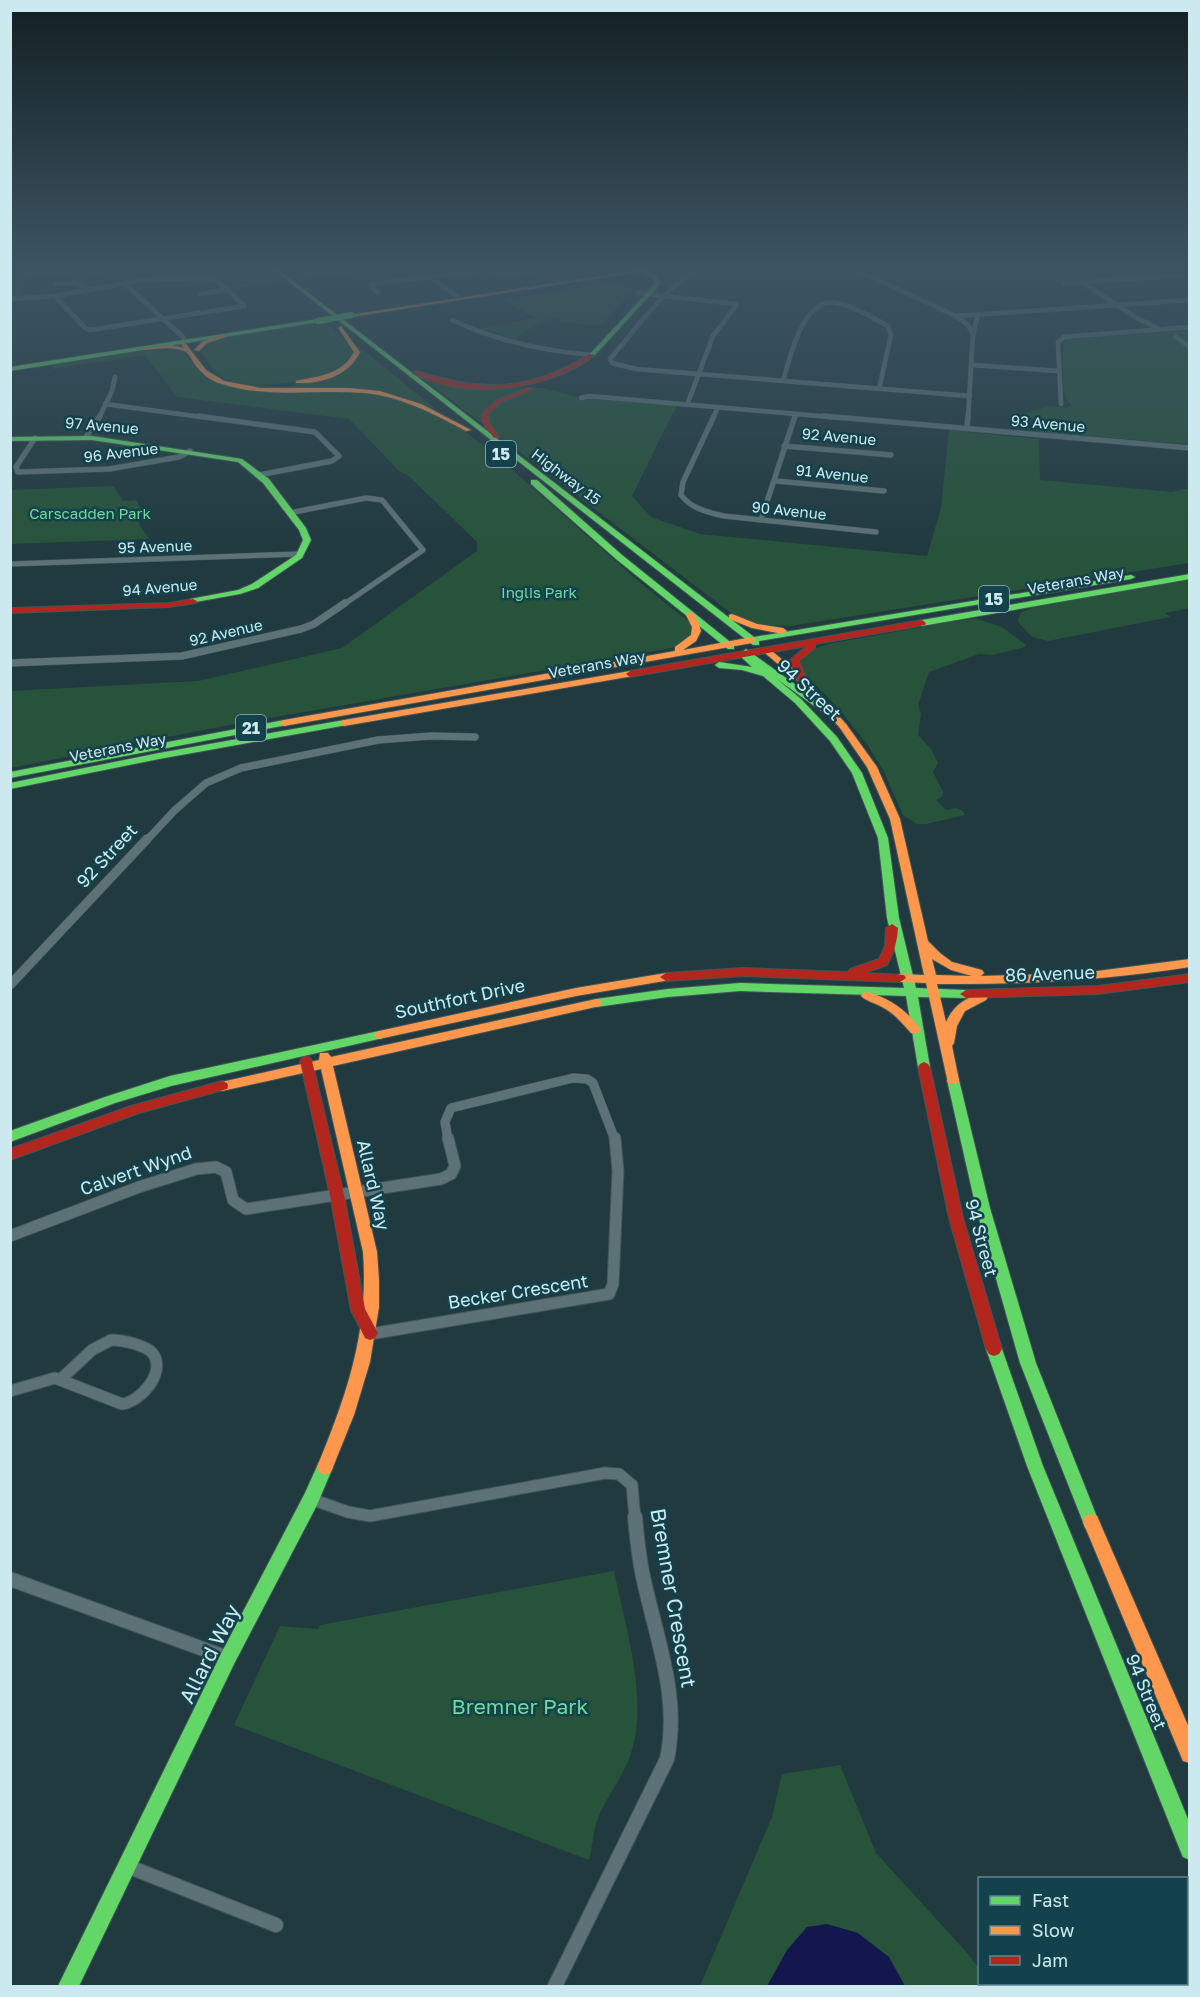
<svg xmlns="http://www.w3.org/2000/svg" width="1200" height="1997" font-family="'Golos Text',sans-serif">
<rect width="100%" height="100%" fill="#213a3f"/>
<!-- green -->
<g fill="#27533b">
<path d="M10 270H161H131L85 276 91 285C82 286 79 281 74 275L40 274 26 277 20 297H11L13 279Z"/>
<polygon points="239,270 395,270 311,276 230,288 229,287 254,282"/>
<path d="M616 283 638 291 630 293 601 326 561 322 558 318C546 317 523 331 515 340L481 328 535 318 503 300Z"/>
<path d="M325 321 353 349 352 359 348 363C322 382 250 393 221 376 212 371 206 359 200 351L202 344 223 337Z"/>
<path d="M1189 330V444L1038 432V419L1018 417V415L1050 406 1066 408 1071 406C1070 403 1068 401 1066 398 1063 390 1061 346 1065 340Z"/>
<polygon points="153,349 182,351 205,377 222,383 360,392 395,397 458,426 494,454 636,579 689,622 692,627 691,637 672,648 224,726 11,768 10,691 198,681 342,648 477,551 477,542 410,477 398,470 349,419 177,397 145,355 53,369 52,366 60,363"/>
<path d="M362 349 437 410C385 389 342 389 287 387L342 372 352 365Z"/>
<polygon points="429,383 543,388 581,398 677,405 632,496 651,517 700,534 927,556 941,508 949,430 1039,439 1040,480 1172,492 1189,488 1189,563 790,626 759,625 731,613"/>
<polygon points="113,486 123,501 136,500 146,518 138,522 149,539 11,544 11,490"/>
<polygon points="1189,580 1189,608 1165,613 1170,617 1048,641 1032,637 1018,622 1020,613 1037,606"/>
<polygon points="977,619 1002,627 1026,645 1025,647 993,655 979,654 929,672 918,705 921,714 918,735 931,749 938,763 933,772 943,792 942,797 936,800 946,810 956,808 963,811 965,815 926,824 917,824 903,815 883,770 867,744 839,709 801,670 801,660 811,650 828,644 961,620"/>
<path d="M614 1571C625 1626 649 1699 631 1753 623 1778 604 1799 596 1824 593 1835 592 1848 589 1860L234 1725 280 1626 318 1629 320 1625Z"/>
<polygon points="840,1765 876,1853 968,1954 979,1969 980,1984 991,1984 994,1986 700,1986 772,1817 782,1774"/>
</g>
<!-- water -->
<polygon fill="#14164e" points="827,1924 858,1933 889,1957 905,1986 767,1986 787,1950 807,1927"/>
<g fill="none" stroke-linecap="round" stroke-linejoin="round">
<!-- street-far5 casing -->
<g stroke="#415559" stroke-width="5">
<g id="street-far5">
<polyline points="492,270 500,274 535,270"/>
<path d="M697 270C661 291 637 328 610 359L612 363 636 369 970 396"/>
<polyline points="857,270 956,316 968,325 973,334"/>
<polyline points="430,277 457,296"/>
<polygon points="208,278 216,280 245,306 90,330 85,328 55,296 142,280"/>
<polyline points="1082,282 1135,317 1159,329"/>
<polyline points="124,283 184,338"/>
<polyline points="1064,283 1190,275"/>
<polyline points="56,284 76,283 89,290"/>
<polyline points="378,293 370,284 485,270"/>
<polyline points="638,293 737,304 713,336 687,405"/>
<polyline points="200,294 227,290"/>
<polyline points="10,299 55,296"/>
<polyline points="956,316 1190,300"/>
<path d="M452 320C497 341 543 351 592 355"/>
<polyline points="1176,337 1190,347"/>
<polyline points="972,365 1059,371"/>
<path d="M783 381C789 360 800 313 823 304 840 297 873 318 888 326L891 335 879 389"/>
<polyline points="581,398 589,396 842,418"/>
<polyline points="105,404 209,418"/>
<polyline points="1061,404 1058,342 1064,337 1190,327"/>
<polyline points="99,418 112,391 115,377"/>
<polyline points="713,418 718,407"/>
<polyline points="795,418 796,414"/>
<polyline points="968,418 973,334 978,315"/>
</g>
</g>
<!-- street-far4 casing -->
<g stroke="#415559" stroke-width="6">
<g id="street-far4">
<polyline points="198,416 315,432 339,456 332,461 259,475"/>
<path d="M714 416 683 482 681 495C692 509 707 512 724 516L876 532"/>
<polyline points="824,416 1190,448"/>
<polyline points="967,429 968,416"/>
<polyline points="86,437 100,416"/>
<polyline points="35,438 16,467 18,472 109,469 179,457 190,451"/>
<polyline points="784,446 891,455"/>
<polyline points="776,481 884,491"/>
<polyline points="289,513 366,498 382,500 423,550 343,605"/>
<polyline points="761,520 795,416"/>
<polyline points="10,564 301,554"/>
</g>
</g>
<!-- street-far3 casing -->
<g stroke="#415559" stroke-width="8">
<g id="street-far3">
<polyline points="10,663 182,656 301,629 314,624 345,603"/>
<polyline points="146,841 175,810 206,783 241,768 378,740 431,736 475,737"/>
</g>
</g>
<!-- street-far2 casing -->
<g stroke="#415559" stroke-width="10">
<g id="street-far2">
<polyline points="10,985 147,839"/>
<polyline points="448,1140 445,1122 451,1108 573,1078 587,1079 593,1083 615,1140"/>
</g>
</g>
<!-- street-far1 casing -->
<g stroke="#415559" stroke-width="13">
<g id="street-far1">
<polyline points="10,1236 139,1187 196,1169 216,1167 226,1172 233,1200 246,1209 441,1179 451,1174 455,1166 448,1138"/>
<polyline points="370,1334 609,1294 613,1284 618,1171 615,1138"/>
<path d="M10 1391 55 1378 122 1404C140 1402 165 1374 154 1355 148 1345 122 1340 111 1340L92 1350 61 1379"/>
<polyline points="311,1499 348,1512 370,1516 605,1473 619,1474 632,1485 635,1519"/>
</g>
</g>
<!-- street casing -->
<g stroke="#415559" stroke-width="16">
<g id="street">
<polyline points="10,1579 228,1658"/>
<polyline points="127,1866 276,1925"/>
<path d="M555 1986 667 1759C680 1697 657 1641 644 1581 639 1560 637 1539 635 1517"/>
</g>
</g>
<!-- fast casing -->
<g stroke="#415559" stroke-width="2">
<g id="fast">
<polygon points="274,270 279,270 754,637 1131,575 1135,577 1131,579 759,641 759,645 753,645"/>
<path d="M642 270C650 270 657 275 660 283L658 287 594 356H590V354L653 286 654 283 653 279Z"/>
<polygon points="318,319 320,322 10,371 10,367"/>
<polygon points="92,436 242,459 269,479 306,528 311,540 302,558 258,588 240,594 190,603 190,599 238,590 252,584 296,555 303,540 299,530 263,483 238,462 92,440 10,441 10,437"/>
<polygon points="531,480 537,480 622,555 734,645 734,649 728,649 616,559 531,484"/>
<polygon points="1190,574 1190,579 922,626 918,623 922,620"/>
<polygon points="746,649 836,714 831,717 828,716 777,679 801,699 837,737 862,773 888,838 899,918 916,988 966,990 972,994 966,998 918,997 930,1067 928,1070 920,1070 918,1067 906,996 740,991 668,997 596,1007 590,1003 596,999 668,989 740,983 904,988 887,918 878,838 852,773 830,741 795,703 763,676 742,670 719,668 715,665 719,662 752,667 739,655"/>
<polygon points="284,720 289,723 287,725 10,778 10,772"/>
<polygon points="344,720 349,723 347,725 159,759 10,789 10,783 159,753"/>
<polygon points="379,1031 383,1032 385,1035 383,1038 171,1086 115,1103 10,1142 10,1131 105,1097 170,1076"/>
<polygon points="953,1075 958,1077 959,1080 990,1208 1036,1363 1099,1522 1097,1528 1091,1530 1085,1528 1083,1522 1020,1363 976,1208 947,1080 948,1077"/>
<polygon points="994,1342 999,1344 1002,1349 1043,1466 1190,1824 1190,1860 1183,1857 1180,1850 1027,1466 986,1349 989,1344"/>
<polygon points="325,1459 331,1462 333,1467 317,1505 234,1664 79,1986 58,1986 222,1652 305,1493 319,1462"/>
</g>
</g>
<!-- slow casing -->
<g stroke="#415559" stroke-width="2">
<g id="slow">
<polygon points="639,270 650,270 352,317 349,315"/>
<path d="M341 326 360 352C349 376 321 384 296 383V381C319 376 342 375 354 352L338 328Z"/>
<polygon points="224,334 226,337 207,343 199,351 194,350 203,341"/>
<path d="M183 340 206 370 224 381 261 388H349L380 391 421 404 471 430 466 431C434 414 400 396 364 393 317 389 268 399 222 384 210 381 201 373 194 363 192 360 189 354 186 352 175 346 157 349 145 350L142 348 171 345 184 348 180 342Z"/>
<polygon points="690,612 693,613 698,621 701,631 696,641 683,650 752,637 756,640 752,643 284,726 279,723 284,720 675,651 675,647 691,635 692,627 686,615"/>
<polygon points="732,614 757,624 783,628 787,631 783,634 752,628 729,619 729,615"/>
<path d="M768 648 805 678 846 724 877 767 900 819 928 941 940 953 952 962 982 970 984 973 981 976 1082 973 1190 959V967C1106 980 1022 985 937 984L946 1022C954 1005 965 998 982 993L988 997 986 1000 965 1011 957 1026 954 1043 952 1046 959 1080 958 1083H948L926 983 900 982 894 978 900 974 924 975 890 819 867 767 840 728 799 682 765 653V649ZM932 959 951 970 972 976 936 975Z"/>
<polygon points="630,671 633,672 633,676 344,726 339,723 344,720"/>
<polygon points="666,973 672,977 670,980 576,996 379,1039 373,1035 379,1031 576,988"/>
<path d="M867 992C889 998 905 1009 919 1027L921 1030 919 1033H911C902 1023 894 1013 882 1007 875 1003 866 1001 861 996L863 993Z"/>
<path d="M596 999 600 1000 602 1003 600 1006 333 1066 377 1252 379 1280V1307L370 1362 354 1415 331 1472 325 1475 319 1472 317 1467C347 1394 369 1332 363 1252L321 1069 222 1091 217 1089 216 1086 217 1083 319 1060 320 1053H328L331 1057Z"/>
<polygon points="1091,1514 1097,1516 1190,1730 1190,1763 1183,1761 1083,1522 1085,1516"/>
</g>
</g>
<!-- jam casing -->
<g stroke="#415559" stroke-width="2">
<g id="jam">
<path d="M590 354 595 355C553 390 461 402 413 373L416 371C485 392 527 392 590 354Z"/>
<polygon points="528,388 533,389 501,402 488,414 489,423 499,437 494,438 483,423 482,414 497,400"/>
<polygon points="193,599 197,601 196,603 169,607 10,613 10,608 169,603"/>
<polygon points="922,620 926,623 925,625 815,644 815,648 799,661 807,680 802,683 797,680 790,660 807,646 630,677 626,674 630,671"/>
<path d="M892 924 898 928C897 943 894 952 887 965L865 973 904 975 906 978 900 982 743 976 666 981 660 977 666 973 743 968 848 972 850 969 879 959 885 946 886 928Z"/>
<polygon points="1190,974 1190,982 1098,994 966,998 960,994 966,990 1098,986"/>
<polygon points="306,1056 310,1058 312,1061 344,1195 365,1309 378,1333 375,1338 370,1340 365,1338 351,1310 330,1195 300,1061 302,1058"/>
<polygon points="924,1062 928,1064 930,1067 963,1218 1002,1349 999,1354 994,1356 989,1354 986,1349 949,1218 918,1067 920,1064"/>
<polygon points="222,1081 227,1083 228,1086 227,1089 139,1113 10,1160 10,1149 131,1106"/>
</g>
</g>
<!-- street-far5 -->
<use href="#street-far5" stroke="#5d7277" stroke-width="4.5"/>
<!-- street-far4 -->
<use href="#street-far4" stroke="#5d7277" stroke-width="5"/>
<!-- street-far3 -->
<use href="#street-far3" stroke="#5d7277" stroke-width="7"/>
<!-- street-far2 -->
<use href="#street-far2" stroke="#5d7277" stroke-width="9"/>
<!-- street-far1 -->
<use href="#street-far1" stroke="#5d7277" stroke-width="11"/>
<!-- street -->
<use href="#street" stroke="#5d7277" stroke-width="14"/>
<!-- fast -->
<use href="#fast" fill="#63d668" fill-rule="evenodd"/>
<!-- slow -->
<use href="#slow" fill="#ff974d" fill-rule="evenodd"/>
<!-- jam -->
<use href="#jam" fill="#b3261e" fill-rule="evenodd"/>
<!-- fast-bridge casing -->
<g stroke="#415559" stroke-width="7" stroke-linecap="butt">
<polyline id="fast-bridge" points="318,321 352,315"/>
</g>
<!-- fast-bridge -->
<use href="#fast-bridge" stroke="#63d668" stroke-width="6"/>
</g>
<!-- sky -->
<linearGradient id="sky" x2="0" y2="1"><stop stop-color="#122023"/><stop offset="0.49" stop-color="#3d5563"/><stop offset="1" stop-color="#3d5563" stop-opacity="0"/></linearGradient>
<rect width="1200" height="549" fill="url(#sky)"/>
<g text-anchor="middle" stroke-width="5" stroke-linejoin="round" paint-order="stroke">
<!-- far-street labels -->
<g font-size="15" fill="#cce9f0" stroke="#14424c">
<text transform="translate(1048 424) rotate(5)" y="5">93 Avenue</text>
<text transform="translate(102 426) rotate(5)" y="5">97 Avenue</text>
<text transform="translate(839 437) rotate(5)" y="5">92 Avenue</text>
<text transform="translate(121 453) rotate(-7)" y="5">96 Avenue</text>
<text transform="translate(832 474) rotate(6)" y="5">91 Avenue</text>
<text transform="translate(566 477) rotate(37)" y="5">Highway 15</text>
<text transform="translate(789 511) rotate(6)" y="5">90 Avenue</text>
<text transform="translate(155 547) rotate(-2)" y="5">95 Avenue</text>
<text transform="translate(1076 581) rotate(-10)" y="5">Veterans Way</text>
<text transform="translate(160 588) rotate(-5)" y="5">94 Avenue</text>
<text transform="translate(226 633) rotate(-13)" y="5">92 Avenue</text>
<text transform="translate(597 665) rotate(-10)" y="5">Veterans Way</text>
<text transform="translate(118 748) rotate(-11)" y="5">Veterans Way</text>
</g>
<!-- far-park labels -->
<g font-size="15" fill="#70da97" stroke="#14424c">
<text x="90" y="519">Carscadden Park</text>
<text x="539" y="598">Inglis Park</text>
</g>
<!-- shield labels -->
<g fill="#14424c" stroke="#95b7bf" stroke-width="1.5">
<rect x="486" y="441" width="30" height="26" rx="4.5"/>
<rect x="979" y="586" width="30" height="26" rx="4.5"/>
<rect x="236" y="715" width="30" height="26" rx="4.5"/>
</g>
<g font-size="16" font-weight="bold" fill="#cce9f0">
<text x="501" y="460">15</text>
<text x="994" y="605">15</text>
<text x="251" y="734">21</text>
</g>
<!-- street labels -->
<g font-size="18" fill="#cce9f0" stroke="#14424c">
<text transform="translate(809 690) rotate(43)" y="6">94 Street</text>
<text transform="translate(107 856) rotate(-47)" y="6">92 Street</text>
<text transform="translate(1050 974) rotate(-2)" y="6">86 Avenue</text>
<text transform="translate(460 999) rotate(-12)" y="6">Southfort Drive</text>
<text transform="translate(136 1171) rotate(-19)" y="6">Calvert Wynd</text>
<text transform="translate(373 1185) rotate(77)" y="6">Allard Way</text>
<text transform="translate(981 1238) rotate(75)" y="6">94 Street</text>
<text transform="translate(518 1292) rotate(-9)" y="6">Becker Crescent</text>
<text transform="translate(1146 1692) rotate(68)" y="6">94 Street</text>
</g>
<!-- near-street labels -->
<g font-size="21" fill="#cce9f0" stroke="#14424c">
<text transform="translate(673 1598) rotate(80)" y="7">Bremner Crescent</text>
<text transform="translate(210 1654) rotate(-63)" y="7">Allard Way</text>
</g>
<!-- near-park labels -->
<g font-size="21" fill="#70da97" stroke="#14424c">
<text x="520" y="1714">Bremner Park</text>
</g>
</g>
<!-- border -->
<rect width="1200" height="1997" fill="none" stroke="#cce9f0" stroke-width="24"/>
<!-- legend -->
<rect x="978" y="1877" width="210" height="108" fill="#14424c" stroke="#5e858e" stroke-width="1.5"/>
<rect x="990" y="1896" width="30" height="9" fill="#63d668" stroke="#5e858e" stroke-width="1.5"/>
<text x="1032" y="1907" font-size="18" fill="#cce9f0">Fast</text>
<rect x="990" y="1926" width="30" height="9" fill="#ff974d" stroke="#5e858e" stroke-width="1.5"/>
<text x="1032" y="1937" font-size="18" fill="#cce9f0">Slow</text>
<rect x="990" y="1956" width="30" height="9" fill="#b3261e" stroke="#5e858e" stroke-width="1.5"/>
<text x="1032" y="1967" font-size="18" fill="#cce9f0">Jam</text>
</svg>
